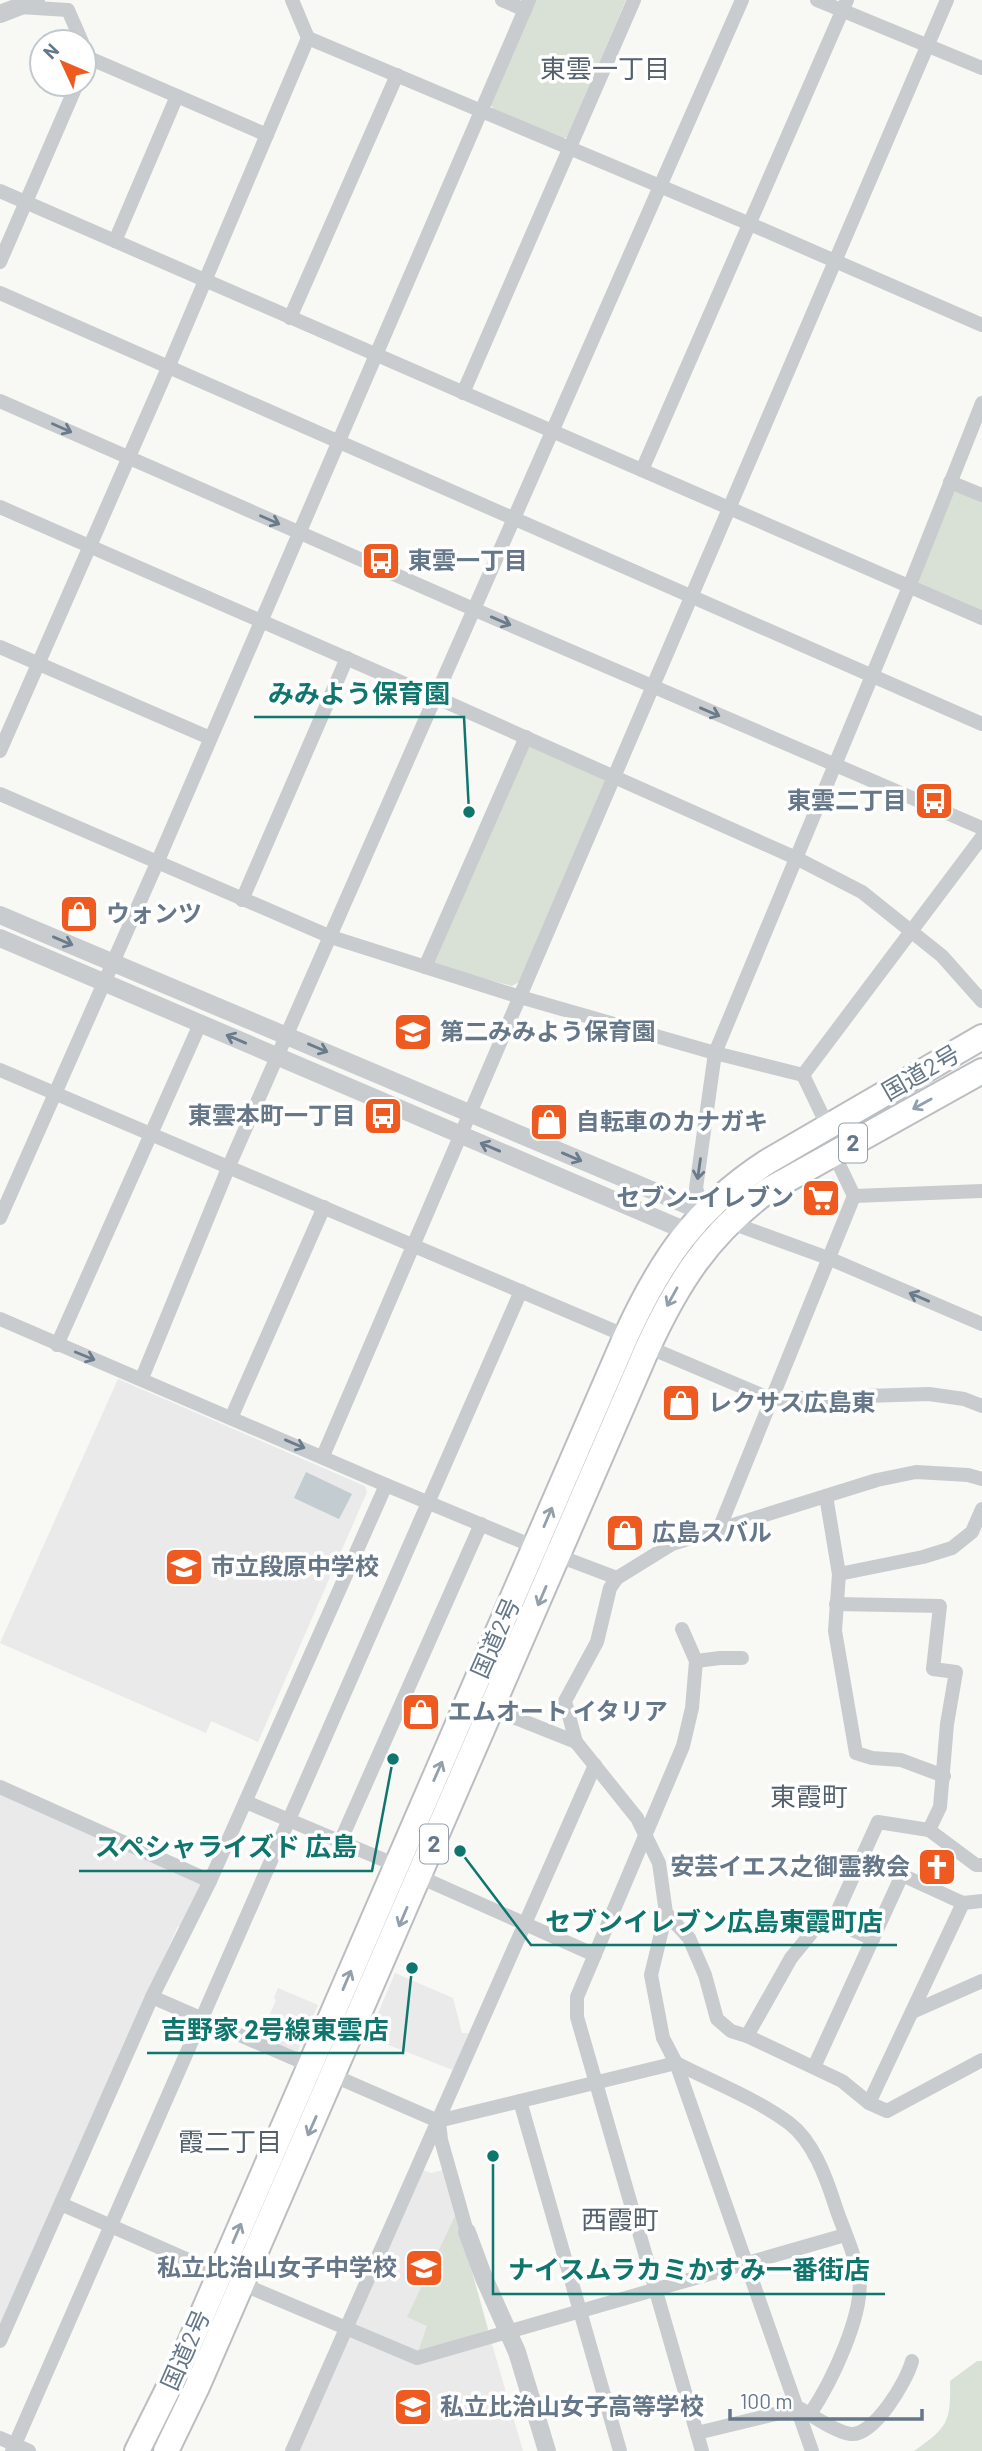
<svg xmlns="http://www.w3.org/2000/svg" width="982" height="2451" font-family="Barlow,'Noto Sans JP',sans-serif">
<rect width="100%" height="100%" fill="#f8f8f5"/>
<!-- built -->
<g fill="#e9eae9">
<polygon points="118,1379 365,1486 367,1492 258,1742 211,1721 206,1733 0,1643"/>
<polygon points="0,1793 199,1881 202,1887 184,1928 178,1926 0,2328"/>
<polygon points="395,1973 453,1998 462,2033 469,2033 453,2070 368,2037"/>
<polygon points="278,1988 318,2005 297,2053 260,2037 276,2000 274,1998"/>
<polygon points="420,2169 431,2173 443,2170 488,2328 485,2333 418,2352 355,2326"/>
<polygon points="353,2335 416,2363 489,2342 492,2344 523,2451 297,2451 347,2338"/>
</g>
<!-- green -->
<g fill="#d9e1d6">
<polygon points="535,0 626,0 567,137 562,139 495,111 490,104"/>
<polygon points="958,490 982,501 982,612 921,585 916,580 952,493"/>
<polygon points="532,744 605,776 606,782 519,982 512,986 436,966 432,959 526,747"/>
<polygon points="456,2214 488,2330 418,2352 427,2326 407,2317"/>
<path d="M977 2361H982V2451H914C948 2427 951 2422 950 2381Z"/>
</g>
<!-- water -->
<polygon fill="#c2ccd1" points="306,1472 352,1494 339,1519 294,1498"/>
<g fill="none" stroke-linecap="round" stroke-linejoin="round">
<!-- trunk casing -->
<g stroke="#babec1" stroke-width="28">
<g id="trunk">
<path d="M137 2451 182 2361 626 1336C661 1260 695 1209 767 1162L982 1037"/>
<path d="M166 2451 197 2387 648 1347C678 1282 708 1235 767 1191L982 1071"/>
</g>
</g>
<!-- minor -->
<g stroke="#c8cccf" stroke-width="14">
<polyline points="292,0 308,38 750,224 982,325"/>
<polyline points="502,0 525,10"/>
<polyline points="817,0 982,68"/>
<polyline points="20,7 68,10 82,42"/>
<polyline points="89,58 267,135"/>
<polyline points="0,191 982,618"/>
<polyline points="115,241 177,96"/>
<polyline points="0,262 77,84"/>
<polyline points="0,293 982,724"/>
<polyline points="290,318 397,75"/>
<polyline points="463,393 634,0"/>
<polyline points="0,401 487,615 982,828"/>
<polyline points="642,470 847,0"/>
<polyline points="950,482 982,495"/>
<polyline points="0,507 435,697 796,858 862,892 942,956 982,1001"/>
<polyline points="0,647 210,738"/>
<polyline points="0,751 168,368 308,38"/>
<polyline points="0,794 331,937 520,997 715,1053 803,1075"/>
<polyline points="242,900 347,658"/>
<polyline points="425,967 526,737"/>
<polyline points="0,1070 626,1336"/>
<polyline points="828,1127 803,1075 982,837"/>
<polyline points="854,1196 982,1191"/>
<polyline points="704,1213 696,1188 715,1053 909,587 982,403"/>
<polyline points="0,1218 157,863 529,0"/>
<polyline points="729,1222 828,1258 982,1324"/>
<polyline points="0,1319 386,1485 535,1547 617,1578"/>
<polyline points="57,1345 200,1024"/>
<polyline points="648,1347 771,1399 929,1394 964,1399 982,1406"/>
<polyline points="142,1378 229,1166 742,0"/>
<polyline points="232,1416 324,1207"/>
<polyline points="323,1456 947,0"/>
<polyline points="826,1496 839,1574 835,1631 856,1753 872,1758 901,1760 944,1776"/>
<polyline points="719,1529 854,1196 834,1154"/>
<polyline points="839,1574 923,1557 952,1548 972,1532 982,1509"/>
<polyline points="836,1604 940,1606 933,1669 956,1672 947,1724 940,1807 929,1830"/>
<polyline points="682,1629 696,1661 692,1708 683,1746 577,1997 577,2017 702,2451"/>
<polyline points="696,1661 720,1658 742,1658"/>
<polyline points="493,1709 576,1742 637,1818 659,1863 666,1913 651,1975 663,2038 676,2063 812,2451"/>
<polyline points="576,1742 565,1701 597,1642 610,1588 617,1578 672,1544 877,1480 916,1472 968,1475 982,1479"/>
<polyline points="0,1787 210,1881"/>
<polyline points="246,1802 396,1865"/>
<polyline points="340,1842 481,1524"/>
<polyline points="420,1877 595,1955"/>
<polyline points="666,1913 689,1938 705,1975 717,2019 731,2031 747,2036 842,2081 869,2103 887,2111 982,2060"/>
<polyline points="833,1921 878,1822 929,1830 976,1865 982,1865"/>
<path d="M152 1997 438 2121 676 2063C713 2082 755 2098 789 2123 813 2141 826 2177 835 2205 842 2227 855 2253 859 2276 865 2313 831 2383 810 2414"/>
<polyline points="912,2012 982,1981"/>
<polyline points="747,2036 791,1958 822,1920 833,1921 873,1939"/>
<polyline points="814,2067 902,1875 963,1903 982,1901"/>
<polyline points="520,2101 620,2451"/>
<polyline points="869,2103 963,1903"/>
<polyline points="439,2122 441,2140 467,2232"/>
<polyline points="61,2204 220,2274"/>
<polyline points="242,2284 417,2358 845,2235"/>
<polyline points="0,2341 152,1997 210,1881 386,1485"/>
<path d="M697 2433 796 2409H801C813 2416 837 2433 851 2434 874 2436 907 2381 912 2361"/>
<polyline points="0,2438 29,2451"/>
<polyline points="12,2451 521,1291"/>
<polyline points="292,2451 595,1765"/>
</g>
<!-- tertiary -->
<g stroke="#c8cccf" stroke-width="18">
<polyline points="0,14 36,0"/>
<polyline points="0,915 713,1216"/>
<polyline points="0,938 698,1236"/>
<polyline points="467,2232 484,2278 517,2352 547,2451"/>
</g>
<!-- trunk -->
<use href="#trunk" stroke="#fff" stroke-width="24"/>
</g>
<!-- one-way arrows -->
<defs><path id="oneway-shaft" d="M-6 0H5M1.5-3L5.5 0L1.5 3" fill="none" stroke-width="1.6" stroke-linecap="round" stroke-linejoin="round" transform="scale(1.75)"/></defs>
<g stroke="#6a7b8c">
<use href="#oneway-shaft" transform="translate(62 428) rotate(24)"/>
<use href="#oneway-shaft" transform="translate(270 520) rotate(24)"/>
<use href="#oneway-shaft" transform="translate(501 621) rotate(23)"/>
<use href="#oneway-shaft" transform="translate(710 712) rotate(23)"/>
<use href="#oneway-shaft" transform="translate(63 941) rotate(23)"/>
<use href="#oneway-shaft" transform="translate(236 1039) rotate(-157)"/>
<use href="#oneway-shaft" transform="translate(318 1048) rotate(23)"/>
<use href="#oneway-shaft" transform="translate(490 1147) rotate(-157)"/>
<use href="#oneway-shaft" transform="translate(572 1157) rotate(23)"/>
<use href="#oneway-shaft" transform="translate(699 1169) rotate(98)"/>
<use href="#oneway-shaft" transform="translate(919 1297) rotate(-157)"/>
<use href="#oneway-shaft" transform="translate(85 1356) rotate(22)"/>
<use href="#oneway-shaft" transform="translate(295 1444) rotate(23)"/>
</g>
<g stroke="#93a0ac">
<use href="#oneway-shaft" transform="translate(922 1104) rotate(151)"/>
<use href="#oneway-shaft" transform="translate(672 1297) rotate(119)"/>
<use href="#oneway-shaft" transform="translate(548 1517) rotate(-67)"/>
<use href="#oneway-shaft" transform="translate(542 1596) rotate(113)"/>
<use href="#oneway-shaft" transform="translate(438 1771) rotate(-66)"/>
<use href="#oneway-shaft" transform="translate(403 1917) rotate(113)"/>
<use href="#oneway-shaft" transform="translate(347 1980) rotate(-67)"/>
<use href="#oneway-shaft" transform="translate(312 2126) rotate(114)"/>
<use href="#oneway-shaft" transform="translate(237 2233) rotate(-67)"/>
</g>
<!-- icons -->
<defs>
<g id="bus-square" transform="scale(2.0125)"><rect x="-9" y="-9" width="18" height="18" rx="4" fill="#ee5a20" stroke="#fff"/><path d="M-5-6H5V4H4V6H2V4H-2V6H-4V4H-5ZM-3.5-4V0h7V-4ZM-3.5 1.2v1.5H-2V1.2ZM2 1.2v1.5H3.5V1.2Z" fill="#fff"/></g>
<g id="shop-square" transform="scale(2.0125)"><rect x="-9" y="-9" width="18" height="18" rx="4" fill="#ee5a20" stroke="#fff"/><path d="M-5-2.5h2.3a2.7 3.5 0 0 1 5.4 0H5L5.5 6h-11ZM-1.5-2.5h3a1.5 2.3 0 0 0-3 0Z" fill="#fff"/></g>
<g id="school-square" transform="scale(2.0125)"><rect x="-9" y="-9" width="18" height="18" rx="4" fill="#ee5a20" stroke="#fff"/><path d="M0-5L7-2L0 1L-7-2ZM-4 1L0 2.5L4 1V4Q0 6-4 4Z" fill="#fff"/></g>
<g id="supermarket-square" transform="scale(2.0125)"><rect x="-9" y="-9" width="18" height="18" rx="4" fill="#ee5a20" stroke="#fff"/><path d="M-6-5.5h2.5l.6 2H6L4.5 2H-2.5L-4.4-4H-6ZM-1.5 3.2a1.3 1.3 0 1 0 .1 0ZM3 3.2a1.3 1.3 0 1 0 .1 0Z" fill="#fff"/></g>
<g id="church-square" transform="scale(2.0125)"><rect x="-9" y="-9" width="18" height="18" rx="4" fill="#ee5a20" stroke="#fff"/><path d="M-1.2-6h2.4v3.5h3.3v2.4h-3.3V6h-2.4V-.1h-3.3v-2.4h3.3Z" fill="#fff"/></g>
</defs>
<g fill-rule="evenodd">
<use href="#bus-square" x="381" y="561"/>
<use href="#bus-square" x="934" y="801"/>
<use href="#shop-square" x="79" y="914"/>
<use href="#school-square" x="413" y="1032"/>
<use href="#bus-square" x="383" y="1116"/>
<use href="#shop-square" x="549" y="1122"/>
<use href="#supermarket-square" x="821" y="1198"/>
<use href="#shop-square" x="681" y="1403"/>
<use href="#shop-square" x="625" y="1533"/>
<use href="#school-square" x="184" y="1567"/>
<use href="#shop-square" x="421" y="1712"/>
<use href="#church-square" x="937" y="1867"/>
<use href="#school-square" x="424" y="2268"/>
<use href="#school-square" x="413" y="2407"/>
</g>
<g text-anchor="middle" stroke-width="7" stroke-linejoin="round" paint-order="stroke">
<!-- shield labels -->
<g fill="#fff" stroke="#93a0ac" stroke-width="2">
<rect x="839" y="1123.5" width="28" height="39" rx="5"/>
<rect x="420" y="1824.5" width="28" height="39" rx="5"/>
</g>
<g font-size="23" font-weight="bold" fill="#657788">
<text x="853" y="1151">2</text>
<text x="434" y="1852">2</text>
</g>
<!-- poi labels -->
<g font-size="24" font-weight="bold" fill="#657788" stroke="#fff" text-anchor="start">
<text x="408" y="569">東雲一丁目</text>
<text x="907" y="809" text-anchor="end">東雲二丁目</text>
<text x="106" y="922">ウォンツ</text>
<text x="440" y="1040">第二みみよう保育園</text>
<text x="356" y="1124" text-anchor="end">東雲本町一丁目</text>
<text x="576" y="1130">自転車のカナガキ</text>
<text x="794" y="1206" text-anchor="end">セブン-イレブン</text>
<text x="708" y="1411">レクサス広島東</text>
<text x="652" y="1541">広島スバル</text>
<text x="211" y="1575">市立段原中学校</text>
<text x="448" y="1720">エムオート イタリア</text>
<text x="910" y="1875" text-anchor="end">安芸イエス之御霊教会</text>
<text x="397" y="2276" text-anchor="end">私立比治山女子中学校</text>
<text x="440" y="2415">私立比治山女子高等学校</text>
</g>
<!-- street labels -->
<g font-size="24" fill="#657788" stroke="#fff">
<text transform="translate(921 1073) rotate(-30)" y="8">国道2号</text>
<text transform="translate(496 1638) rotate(-66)" y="8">国道2号</text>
<text transform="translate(186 2350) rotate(-66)" y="8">国道2号</text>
</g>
<!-- neighbourhood labels -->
<g font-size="26" fill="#54616d" stroke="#fff">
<text x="605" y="78">東雲一丁目</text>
<text x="809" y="1806">東霞町</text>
<text x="230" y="2151">霞二丁目</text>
<text x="620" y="2229">西霞町</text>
</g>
</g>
<!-- callouts -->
<path fill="none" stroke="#0f766e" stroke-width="2.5" d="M469 812L464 717H254M393 1759L372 1871H79M460 1851L531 1945H897M412 1968L403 2053H147M493 2156L493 2294H885"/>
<g fill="#0f766e" stroke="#fff" stroke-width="2.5">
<circle cx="469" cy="812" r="7"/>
<circle cx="393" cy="1759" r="7"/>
<circle cx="460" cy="1851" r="7"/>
<circle cx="412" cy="1968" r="7"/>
<circle cx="493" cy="2156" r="7"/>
</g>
<g font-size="26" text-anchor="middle" font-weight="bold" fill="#0f766e" stroke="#fff" stroke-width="7" stroke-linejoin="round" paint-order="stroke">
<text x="359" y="703">みみよう保育園</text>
<text x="226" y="1856">スペシャライズド 広島</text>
<text x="714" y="1931">セブンイレブン広島東霞町店</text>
<text x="275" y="2039">吉野家 2号線東雲店</text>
<text x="689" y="2279">ナイスムラカミかすみ一番街店</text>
</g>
<!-- north arrow -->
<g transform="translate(63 63) rotate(314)"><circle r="33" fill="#ffffff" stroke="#c1c9cf" stroke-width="2"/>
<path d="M0-5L12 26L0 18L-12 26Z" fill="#ee5a20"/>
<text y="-10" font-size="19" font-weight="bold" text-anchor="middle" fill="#657788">N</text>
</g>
<!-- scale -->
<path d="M730 2409v10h192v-10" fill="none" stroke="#657788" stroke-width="3.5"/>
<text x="740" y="2409" font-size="21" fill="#657788" stroke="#ffffff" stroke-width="5" paint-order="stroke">100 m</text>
</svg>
